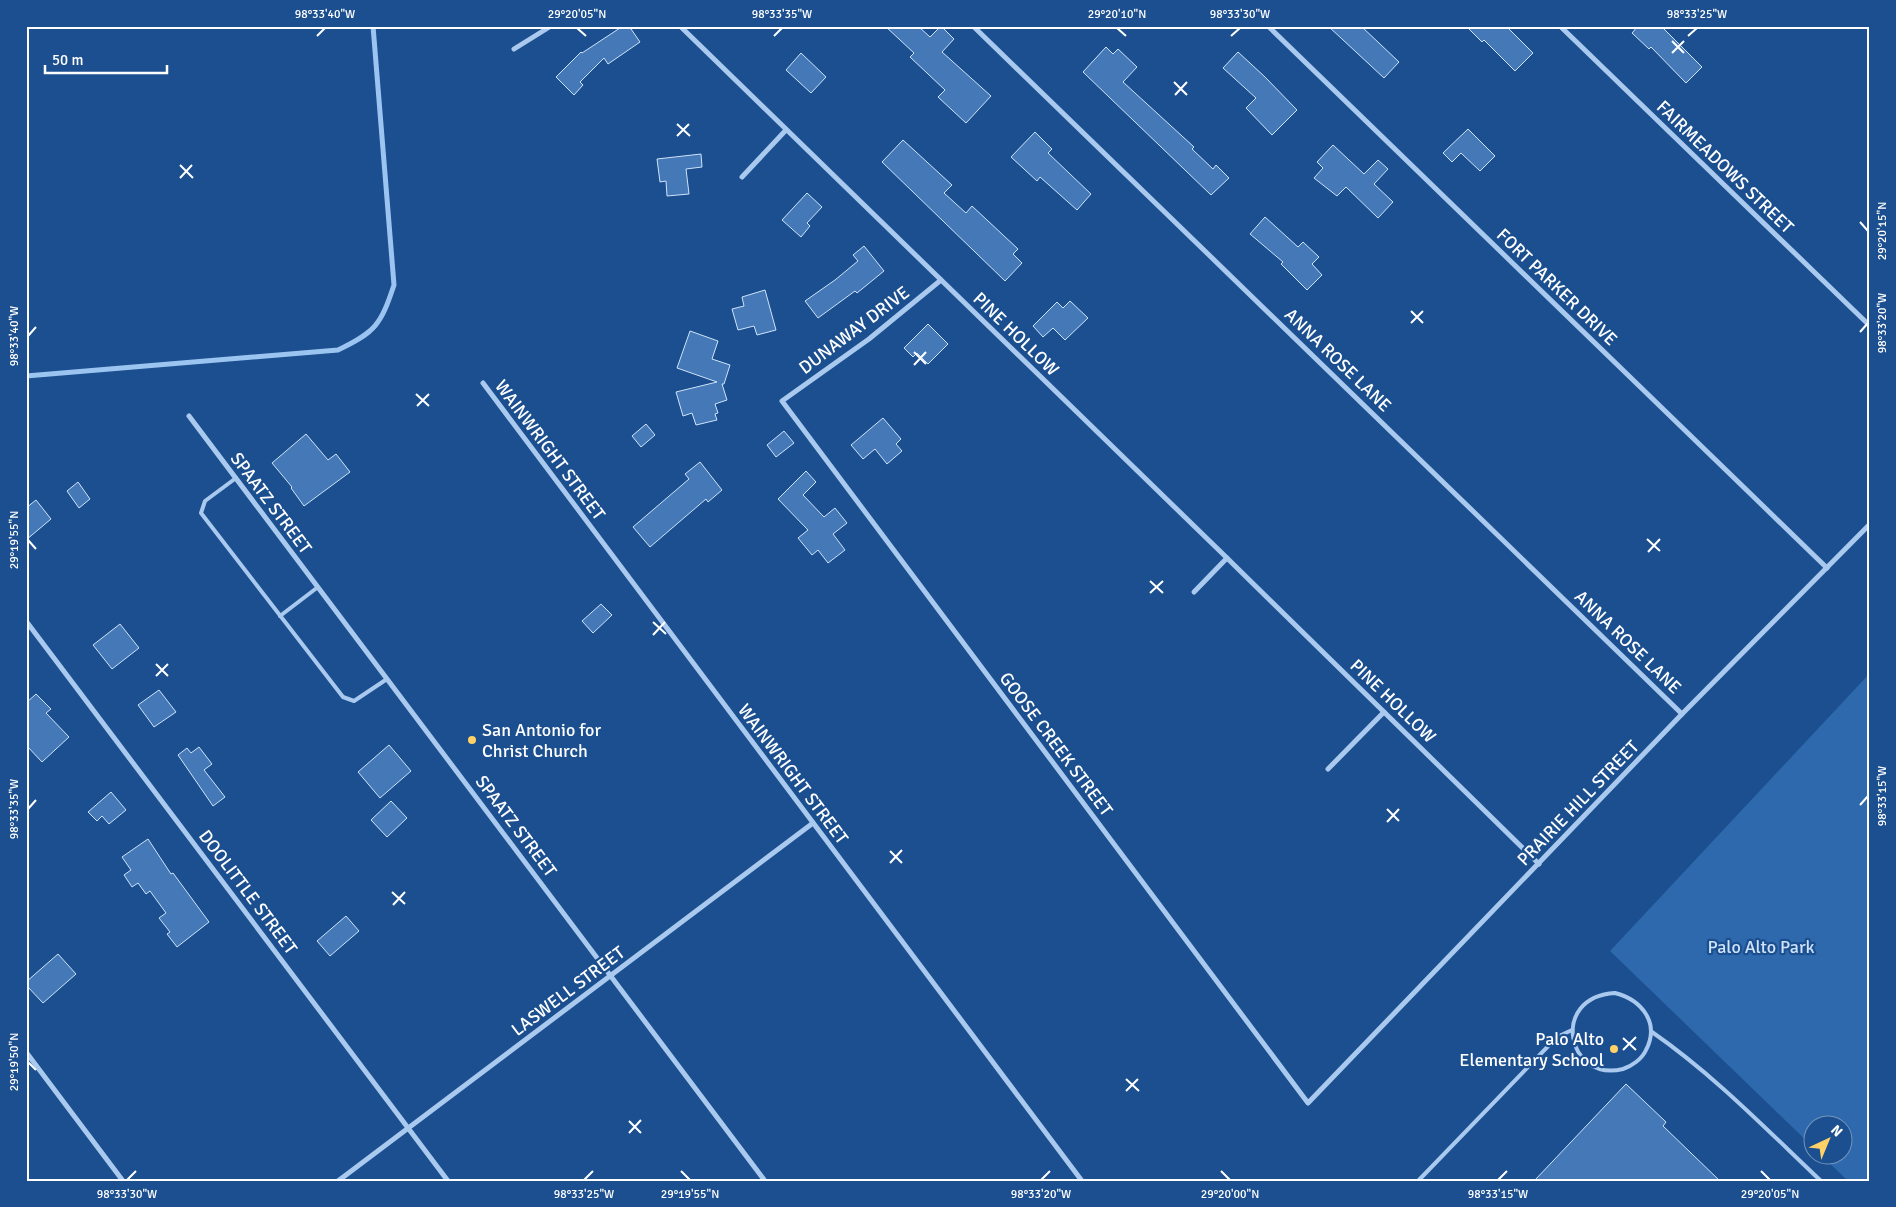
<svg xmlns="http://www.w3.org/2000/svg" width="1896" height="1207" font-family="Signika,sans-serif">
<rect width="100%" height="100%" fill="#1b4f8f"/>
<!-- green -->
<polygon fill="#2e69ad" points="1870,673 1870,1181 1848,1181 1821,1155 1844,1154 1844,1124 1814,1124 1813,1147 1610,951"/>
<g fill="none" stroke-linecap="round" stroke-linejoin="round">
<!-- stream -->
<path stroke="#9cc4f0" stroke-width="5" d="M26 376 338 350C376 332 381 324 394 285L373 26"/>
</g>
<!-- building -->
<g fill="#4478b7" stroke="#cfe3fa">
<polygon points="623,26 629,26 640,42 608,64 604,58 580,82 583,85 574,95 556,77 581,52 582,53"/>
<polygon points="885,26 918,26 930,37 941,26 954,39 942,52 991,96 966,123 938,97 945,90 910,57 914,53"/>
<polygon points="1328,26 1361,26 1399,62 1384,78"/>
<polygon points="1466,26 1506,26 1533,53 1515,71 1484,40 1482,42"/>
<polygon points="1638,26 1661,26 1702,67 1686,83 1651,47 1649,49 1632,33"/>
<polygon points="1106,47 1113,54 1118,49 1137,67 1123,82 1194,147 1192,149 1213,169 1216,165 1229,178 1211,195 1083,72"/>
<polygon points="1238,52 1265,77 1297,110 1272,135 1246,108 1256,98 1223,68"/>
<polygon points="801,53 826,77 811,93 786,70"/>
<polygon points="1468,129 1495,156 1480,171 1461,153 1452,162 1443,153"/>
<polygon points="1035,132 1052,149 1048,153 1091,194 1077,210 1040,177 1037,181 1011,157"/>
<polygon points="903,140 952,185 944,193 966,213 972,206 1018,249 1013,254 1022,263 1005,281 882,162"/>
<polygon points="1333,145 1364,174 1378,160 1388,169 1374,184 1393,202 1378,218 1346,187 1337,196 1314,178 1323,168 1317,162"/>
<polygon points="701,154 702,167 686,169 689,194 667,196 666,181 660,182 657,159"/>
<polygon points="807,193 822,207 807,223 810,226 801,237 782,220"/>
<polygon points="1265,217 1298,247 1303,242 1319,257 1312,264 1322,275 1307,290 1281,264 1283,262 1250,234"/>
<polygon points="864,246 884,271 857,293 855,291 818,318 805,301 835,280 858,261 853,255"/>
<polygon points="765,290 776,330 757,335 754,326 738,330 732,309 744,306 742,297"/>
<polygon points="1070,301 1088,318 1065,340 1053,328 1043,337 1033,326 1057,302 1063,308"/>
<polygon points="928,324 948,344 928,364 917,353 913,357 904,348"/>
<polygon points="690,331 718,341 712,359 730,365 724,384 722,384 727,400 715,404 718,413 715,414 717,420 696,425 692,413 683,416 676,392 717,382 677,368"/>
<polygon points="883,418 901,439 896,444 902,451 887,464 875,449 863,459 851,445"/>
<polygon points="646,424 655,435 641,447 632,436"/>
<polygon points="784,431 794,443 776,457 767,445"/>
<polygon points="306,434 328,460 336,454 350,472 304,506 291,488 292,487 272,463"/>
<polygon points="700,462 722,490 708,502 706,499 650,547 633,527 689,479 685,474"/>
<polygon points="806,471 816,482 803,495 824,517 835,508 847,523 833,534 845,550 828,563 818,550 812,555 798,538 808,530 778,499"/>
<polygon points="78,482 90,499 79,508 67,491"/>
<polygon points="36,500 51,519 26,540 26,508"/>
<polygon points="601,604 612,615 593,633 582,621"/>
<polygon points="120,624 139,648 112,669 93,645"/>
<polygon points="159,690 176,712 154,727 138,705"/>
<polygon points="36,694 51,709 46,713 69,737 42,762 26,745 26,703"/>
<polygon points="389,745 411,771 380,798 358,772"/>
<polygon points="199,747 212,764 204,770 225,797 213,806 178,755 187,748 191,753"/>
<polygon points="111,792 126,810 109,824 102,816 97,821 88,812"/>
<polygon points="391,801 407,818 387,837 371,820"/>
<polygon points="148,839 171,874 173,873 209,922 177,947 167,934 170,932 159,918 166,913 150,891 146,894 138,883 132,887 124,875 131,870 122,857"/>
<polygon points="346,916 359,931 330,956 317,941"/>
<polygon points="58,954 76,974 43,1003 26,985 26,982"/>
<polygon points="1626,1084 1666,1122 1663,1126 1720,1181 1534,1181"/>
</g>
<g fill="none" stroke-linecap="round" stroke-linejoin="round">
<!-- service -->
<g stroke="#a9c9ee" stroke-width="4">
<polyline points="236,478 205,501 201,513 343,697 354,701 387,679"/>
<polyline points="280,616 318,587"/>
<path d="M1615 993C1642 1000 1660 1023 1646 1050 1642 1059 1632 1066 1623 1069 1567 1083 1549 997 1615 993Z"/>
<path d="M1652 1032C1714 1075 1766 1129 1821 1181"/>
<polyline points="1418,1181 1557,1037 1572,1030"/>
</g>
<!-- minor -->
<g stroke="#a9c9ee" stroke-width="5">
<polyline points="680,26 1227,558 1539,864"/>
<polyline points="973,26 1682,714"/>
<polyline points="1268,26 1827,568"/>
<polyline points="1560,26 1870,326"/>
<polyline points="514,49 551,26"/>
<polyline points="742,177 786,130"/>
<polyline points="941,280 869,339 782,401 1308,1103 1682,714 1870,524"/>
<polyline points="483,383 1082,1181"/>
<polyline points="189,416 765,1181"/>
<polyline points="1194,592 1227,558"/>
<polyline points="26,621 448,1181"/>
<polyline points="1328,769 1384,712"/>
<polyline points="26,1052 123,1181"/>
<polyline points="338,1181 813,823"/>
</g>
</g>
<!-- ticks -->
<path fill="none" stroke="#fff" stroke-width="2" d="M577 28 586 36M1117 28 1126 36M317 36 325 28M774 36 782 28M1231 36 1240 28M1688 36 1697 28M1672 41 1684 53M1672 53 1684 41M1174 82 1187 95M1175 95 1187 82M677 124 690 136M677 136 689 124M180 165 193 178M180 178 192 165M1860 222 1868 231M1411 311 1423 323M1411 323 1423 311M1860 332 1868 323M28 336 36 327M914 352 926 364M914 365 926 352M416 394 429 406M417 406 429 394M1647 539 1660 551M28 540 36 549M1648 552 1660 539M1150 581 1163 593M1150 593 1163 581M653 622 666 634M653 635 665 622M156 664 168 676M156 676 168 664M1860 805 1868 796M28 809 36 800M1387 809 1399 821M1387 822 1399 809M890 851 902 863M890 863 902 850M392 892 405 904M393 905 405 892M1623 1038 1636 1050M1623 1050 1636 1037M28 1062 36 1070M1126 1079 1139 1091M1126 1091 1138 1079M629 1121 641 1133M629 1133 641 1120M681 1171 690 1180M1221 1171 1230 1180M1761 1171 1770 1180M127 1180 136 1171M584 1180 593 1171M1041 1180 1050 1171M1498 1180 1507 1171"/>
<!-- markers -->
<g fill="#ffd166" stroke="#1b4f8f" stroke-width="2">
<circle cx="472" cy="740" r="5"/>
<circle cx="1614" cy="1049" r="5"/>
</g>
<g text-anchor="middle" stroke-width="4.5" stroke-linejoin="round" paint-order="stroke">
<!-- street labels -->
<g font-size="18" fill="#fff" stroke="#1b4f8f">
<text transform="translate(1725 167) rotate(44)" y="6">FAIRMEADOWS STREET</text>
<text transform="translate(1557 287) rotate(44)" y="6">FORT PARKER DRIVE</text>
<text transform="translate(854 330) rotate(-37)" y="6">DUNAWAY DRIVE</text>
<text transform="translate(1016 334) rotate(44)" y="6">PINE HOLLOW</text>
<text transform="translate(1338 360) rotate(44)" y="6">ANNA ROSE LANE</text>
<text transform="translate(550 450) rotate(53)" y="6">WAINWRIGHT STREET</text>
<text transform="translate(271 503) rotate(53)" y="6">SPAATZ STREET</text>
<text transform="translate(1628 642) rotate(44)" y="6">ANNA ROSE LANE</text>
<text transform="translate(1393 701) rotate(44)" y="6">PINE HOLLOW</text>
<text transform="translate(1056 744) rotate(53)" y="6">GOOSE CREEK STREET</text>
<text transform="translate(793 774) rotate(53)" y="6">WAINWRIGHT STREET</text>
<text transform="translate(1578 803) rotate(-46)" y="6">PRAIRIE HILL STREET</text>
<text transform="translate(516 826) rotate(53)" y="6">SPAATZ STREET</text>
<text transform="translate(248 892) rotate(53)" y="6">DOOLITTLE STREET</text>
<text transform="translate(568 991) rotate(-37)" y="6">LASWELL STREET</text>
</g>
<!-- poi labels -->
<g font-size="18" fill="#fff" stroke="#1b4f8f" text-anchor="start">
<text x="482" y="736">San Antonio for<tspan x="482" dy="21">Christ Church</tspan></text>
<text x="1604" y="1045" text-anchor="end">Palo Alto<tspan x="1604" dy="21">Elementary School</tspan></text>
</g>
<!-- park labels -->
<g font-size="18" fill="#cfe3fa" stroke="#1b4f8f">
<text x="1761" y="953">Palo Alto Park</text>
</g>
</g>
<!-- border -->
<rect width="1896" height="1207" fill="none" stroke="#1b4f8f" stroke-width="55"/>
<!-- north arrow -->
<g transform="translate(1828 1140) rotate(44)"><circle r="24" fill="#1b4f8f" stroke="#7695bc"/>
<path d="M0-4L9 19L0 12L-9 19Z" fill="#ffd166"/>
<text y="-8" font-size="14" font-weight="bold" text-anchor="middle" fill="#ffffff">N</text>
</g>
<!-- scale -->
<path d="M45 65v8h122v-8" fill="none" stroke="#ffffff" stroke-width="2.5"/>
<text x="52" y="65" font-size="15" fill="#ffffff" stroke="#1b4f8f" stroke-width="4" paint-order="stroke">50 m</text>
<rect x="28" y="28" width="1840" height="1152" fill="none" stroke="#fff" stroke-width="2"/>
<g font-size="12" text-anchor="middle" fill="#fff">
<text x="325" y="18">98°33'40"W</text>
<text x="577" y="18">29°20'05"N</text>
<text x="782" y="18">98°33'35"W</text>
<text x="1117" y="18">29°20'10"N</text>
<text x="1240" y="18">98°33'30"W</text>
<text x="1697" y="18">98°33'25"W</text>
<text transform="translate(1882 231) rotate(-90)" y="4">29°20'15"N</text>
<text transform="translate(1882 323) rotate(-90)" y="4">98°33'20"W</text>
<text transform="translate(14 336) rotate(-90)" y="4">98°33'40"W</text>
<text transform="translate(14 540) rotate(-90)" y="4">29°19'55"N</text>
<text transform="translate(1882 796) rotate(-90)" y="4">98°33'15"W</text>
<text transform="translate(14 809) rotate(-90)" y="4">98°33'35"W</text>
<text transform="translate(14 1062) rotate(-90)" y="4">29°19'50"N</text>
<text x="127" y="1198">98°33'30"W</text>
<text x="584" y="1198">98°33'25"W</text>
<text x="690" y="1198">29°19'55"N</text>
<text x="1041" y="1198">98°33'20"W</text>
<text x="1230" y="1198">29°20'00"N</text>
<text x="1498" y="1198">98°33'15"W</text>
<text x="1770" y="1198">29°20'05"N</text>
</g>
</svg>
